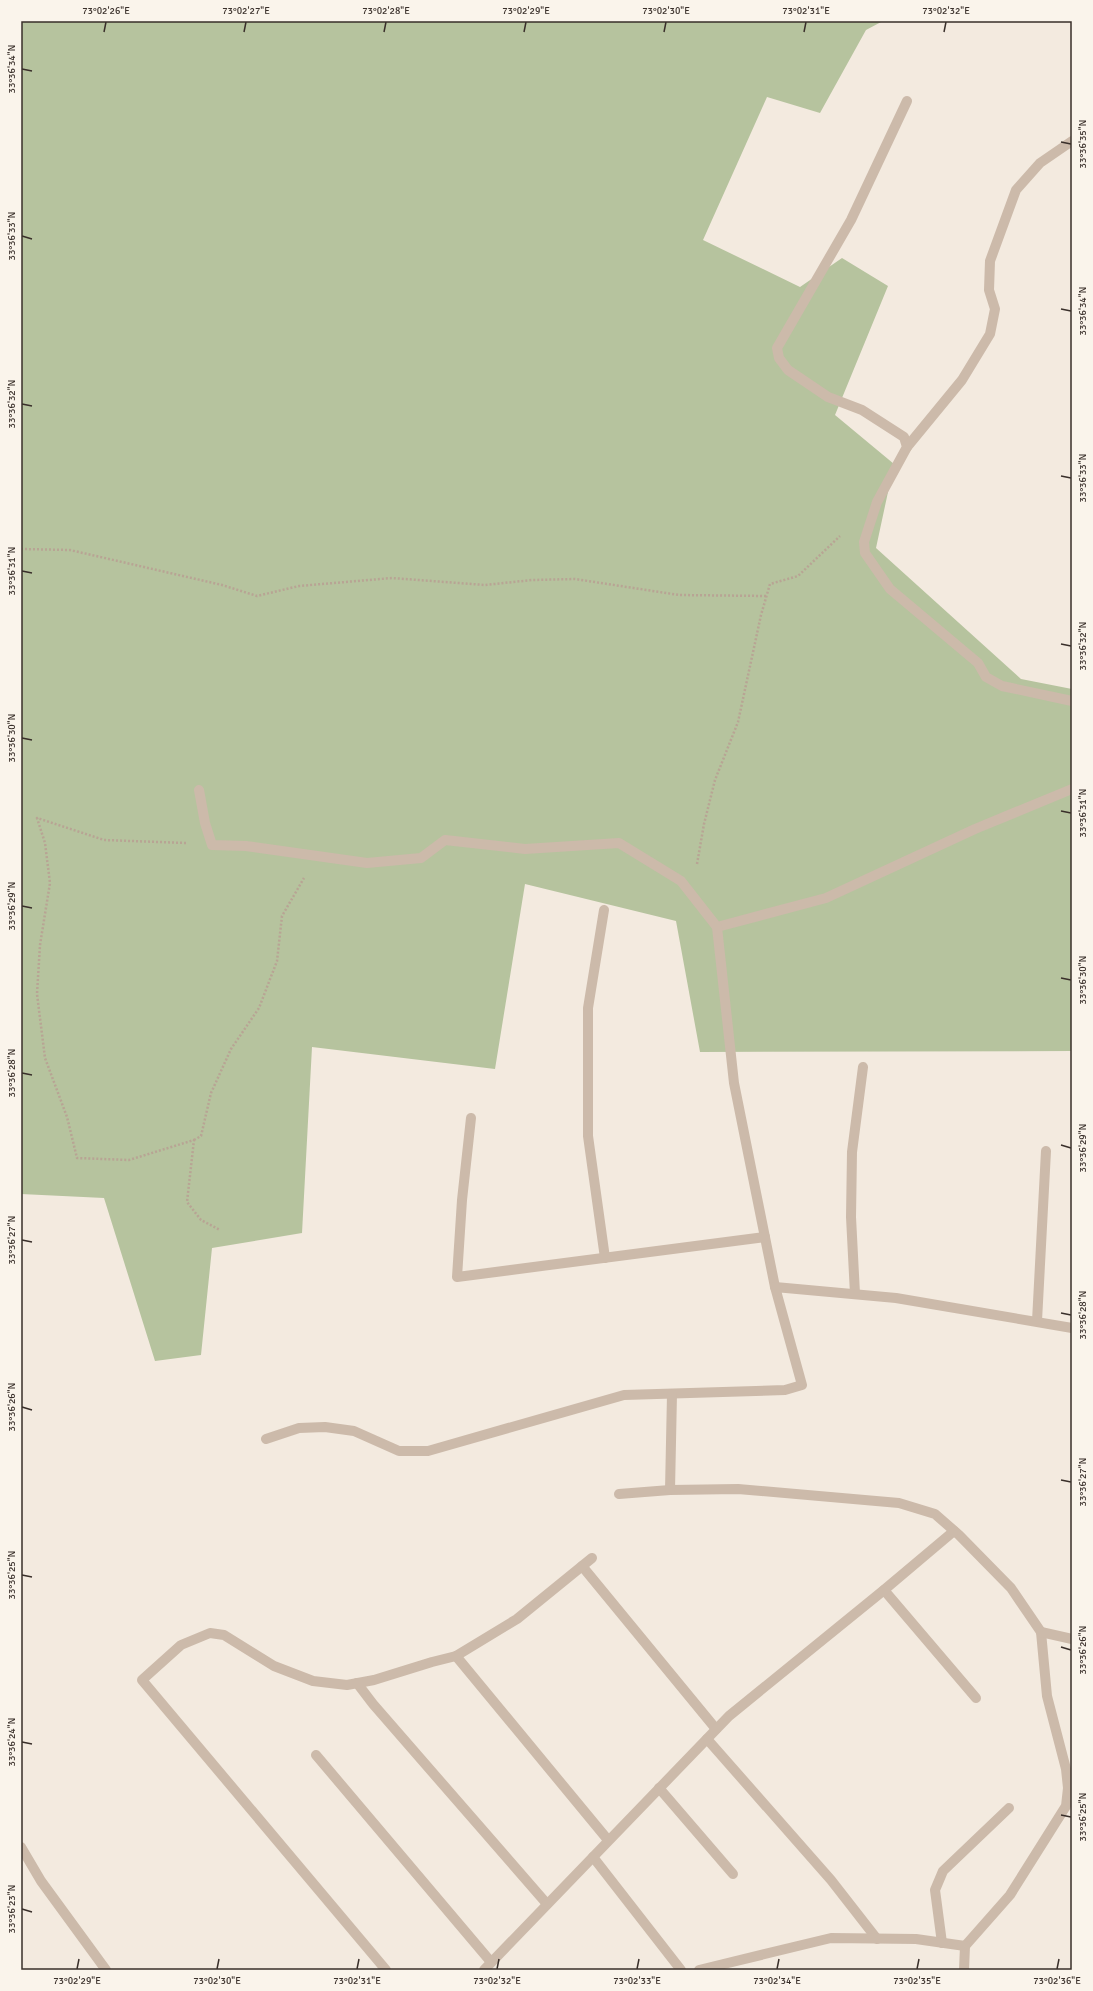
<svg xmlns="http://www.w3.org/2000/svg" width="1093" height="1991" font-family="Signika,sans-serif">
<rect width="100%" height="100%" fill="#f3eadf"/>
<!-- green -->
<polygon fill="#b6c39e" points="21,21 883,21 866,30 820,113 767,97 703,240 800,287 842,258 888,286 835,415 894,464 876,548 1021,679 1072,689 1072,1051 700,1052 676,921 525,884 495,1069 312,1047 302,1233 212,1248 201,1355 155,1361 104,1198 21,1194"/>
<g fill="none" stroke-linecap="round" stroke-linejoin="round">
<!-- path -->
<g stroke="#b8a494" stroke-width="2.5" stroke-dasharray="2 2" stroke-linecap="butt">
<polyline points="21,549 70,550 222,585 257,596 299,586 392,578 485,585 532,580 575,579 679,595 766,596"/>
<polyline points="186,843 104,840 37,818 45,843 50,883 40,945 37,994 45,1058 67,1117 77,1158 129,1160 194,1140 187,1202 201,1220 220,1230"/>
<polyline points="697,864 704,824 715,780 738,722 761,615 770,584 798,576 840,536"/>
<polyline points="194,1140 201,1136 211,1093 231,1049 259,1008 277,961 282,916 304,878"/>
</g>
<!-- service -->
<polyline stroke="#ccbaaa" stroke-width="10" points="619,1494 670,1490 738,1489 899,1503 935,1514 959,1535 1011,1588 1041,1632 1047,1696 1066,1769 1068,1788 1066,1806 1010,1895 965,1946 964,1970"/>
<!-- minor -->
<g stroke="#ccbaaa" stroke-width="10">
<polyline points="907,101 851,220 777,348 779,358 788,370 828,397 862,410 904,437 907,447 877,502 864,542 865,553 890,589 978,663 986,677 1002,686 1072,701"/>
<polyline points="907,447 962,380 990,334 995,309 989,290 990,261 1016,190 1040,163 1072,141"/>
<polyline points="199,790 205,823 212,845 246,846 367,863 421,858 445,840 525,849 619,843 681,881 717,927 826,898 975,829 1072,789"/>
<polyline points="604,910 588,1008 588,1136 605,1258"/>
<polyline points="717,927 734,1083 775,1287"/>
<polyline points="471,1118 462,1200 457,1277 765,1237"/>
<polyline points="855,1294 851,1217 852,1152 863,1067"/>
<polyline points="1037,1321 1046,1151"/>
<polyline points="266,1439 299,1428 325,1427 354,1431 399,1451 428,1451 624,1395 785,1390 802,1385 775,1287 896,1298 1072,1328"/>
<polyline points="670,1490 672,1394"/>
<polyline points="582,1566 716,1729"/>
<polyline points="884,1590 976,1698"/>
<polyline points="1041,1632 1072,1639"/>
<polyline points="456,1656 608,1840"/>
<polyline points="357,1683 373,1704 547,1904"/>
<polyline points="707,1739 831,1880 877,1939"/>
<polyline points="316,1755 491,1962"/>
<polyline points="659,1788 733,1874"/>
<polyline points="21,1847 41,1881 106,1970"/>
<polyline points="593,1857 681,1970"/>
<polyline points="942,1943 935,1890 943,1871 1009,1808"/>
<polyline points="386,1970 142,1680 181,1645 210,1633 224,1635 274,1666 313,1681 347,1685 374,1680 432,1662 456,1656 517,1619 592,1558"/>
<polyline points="484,1970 729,1716 884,1590 954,1531"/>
<polyline points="699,1970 831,1938 916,1939 965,1946"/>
</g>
</g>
<!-- ticks -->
<path fill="none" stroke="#392f2a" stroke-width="1.5" d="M104 32 106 22M244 32 246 22M384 32 386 22M524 32 526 22M664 32 666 22M804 32 806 22M944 32 946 22M22 69 32 71M1061 142 1071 144M22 236 32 239M1061 309 1071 311M22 404 32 406M1061 476 1071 478M22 571 32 573M1061 644 1071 646M22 738 32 740M1061 811 1071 813M22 906 32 908M1061 978 1071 980M22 1073 32 1075M1061 1145 1071 1148M22 1240 32 1242M1061 1313 1071 1315M22 1407 32 1410M1061 1480 1071 1482M22 1575 32 1577M1061 1647 1071 1650M22 1742 32 1744M1061 1815 1071 1817M22 1909 32 1912M77 1969 79 1959M217 1969 219 1959M357 1969 359 1959M497 1969 499 1959M637 1969 639 1959M777 1969 779 1959M917 1969 919 1959M1057 1969 1059 1959"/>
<!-- border -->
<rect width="1093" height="1991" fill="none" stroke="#faf4eb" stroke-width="44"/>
<rect x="22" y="22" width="1049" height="1947" fill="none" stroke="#392f2a" stroke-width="1.5"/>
<g font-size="10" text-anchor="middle" fill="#392f2a">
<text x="106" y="14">73°02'26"E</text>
<text x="246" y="14">73°02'27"E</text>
<text x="386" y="14">73°02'28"E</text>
<text x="526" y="14">73°02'29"E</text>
<text x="666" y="14">73°02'30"E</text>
<text x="806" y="14">73°02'31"E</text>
<text x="946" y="14">73°02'32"E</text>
<text transform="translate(11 69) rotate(-90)" y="4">33°36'34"N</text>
<text transform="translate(1082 144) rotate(-90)" y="4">33°36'35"N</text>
<text transform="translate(11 236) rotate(-90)" y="4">33°36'33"N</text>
<text transform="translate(1082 311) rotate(-90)" y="4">33°36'34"N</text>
<text transform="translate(11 404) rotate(-90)" y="4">33°36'32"N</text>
<text transform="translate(1082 478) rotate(-90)" y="4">33°36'33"N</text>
<text transform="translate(11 571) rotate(-90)" y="4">33°36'31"N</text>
<text transform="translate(1082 646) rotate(-90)" y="4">33°36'32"N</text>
<text transform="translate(11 738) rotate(-90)" y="4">33°36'30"N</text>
<text transform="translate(1082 813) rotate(-90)" y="4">33°36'31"N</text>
<text transform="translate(11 906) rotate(-90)" y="4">33°36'29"N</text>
<text transform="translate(1082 980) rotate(-90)" y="4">33°36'30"N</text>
<text transform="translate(11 1073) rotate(-90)" y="4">33°36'28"N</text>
<text transform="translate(1082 1148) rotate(-90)" y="4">33°36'29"N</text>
<text transform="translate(11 1240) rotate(-90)" y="4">33°36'27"N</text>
<text transform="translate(1082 1315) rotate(-90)" y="4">33°36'28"N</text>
<text transform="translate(11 1407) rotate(-90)" y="4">33°36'26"N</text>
<text transform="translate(1082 1482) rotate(-90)" y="4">33°36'27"N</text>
<text transform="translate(11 1575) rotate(-90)" y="4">33°36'25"N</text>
<text transform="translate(1082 1650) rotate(-90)" y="4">33°36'26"N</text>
<text transform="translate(11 1742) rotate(-90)" y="4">33°36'24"N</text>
<text transform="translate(1082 1817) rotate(-90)" y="4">33°36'25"N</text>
<text transform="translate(11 1909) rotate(-90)" y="4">33°36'23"N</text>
<text x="77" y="1984">73°02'29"E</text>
<text x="217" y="1984">73°02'30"E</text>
<text x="357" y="1984">73°02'31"E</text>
<text x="497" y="1984">73°02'32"E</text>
<text x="637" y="1984">73°02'33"E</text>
<text x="777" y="1984">73°02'34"E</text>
<text x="917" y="1984">73°02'35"E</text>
<text x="1057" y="1984">73°02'36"E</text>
</g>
</svg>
